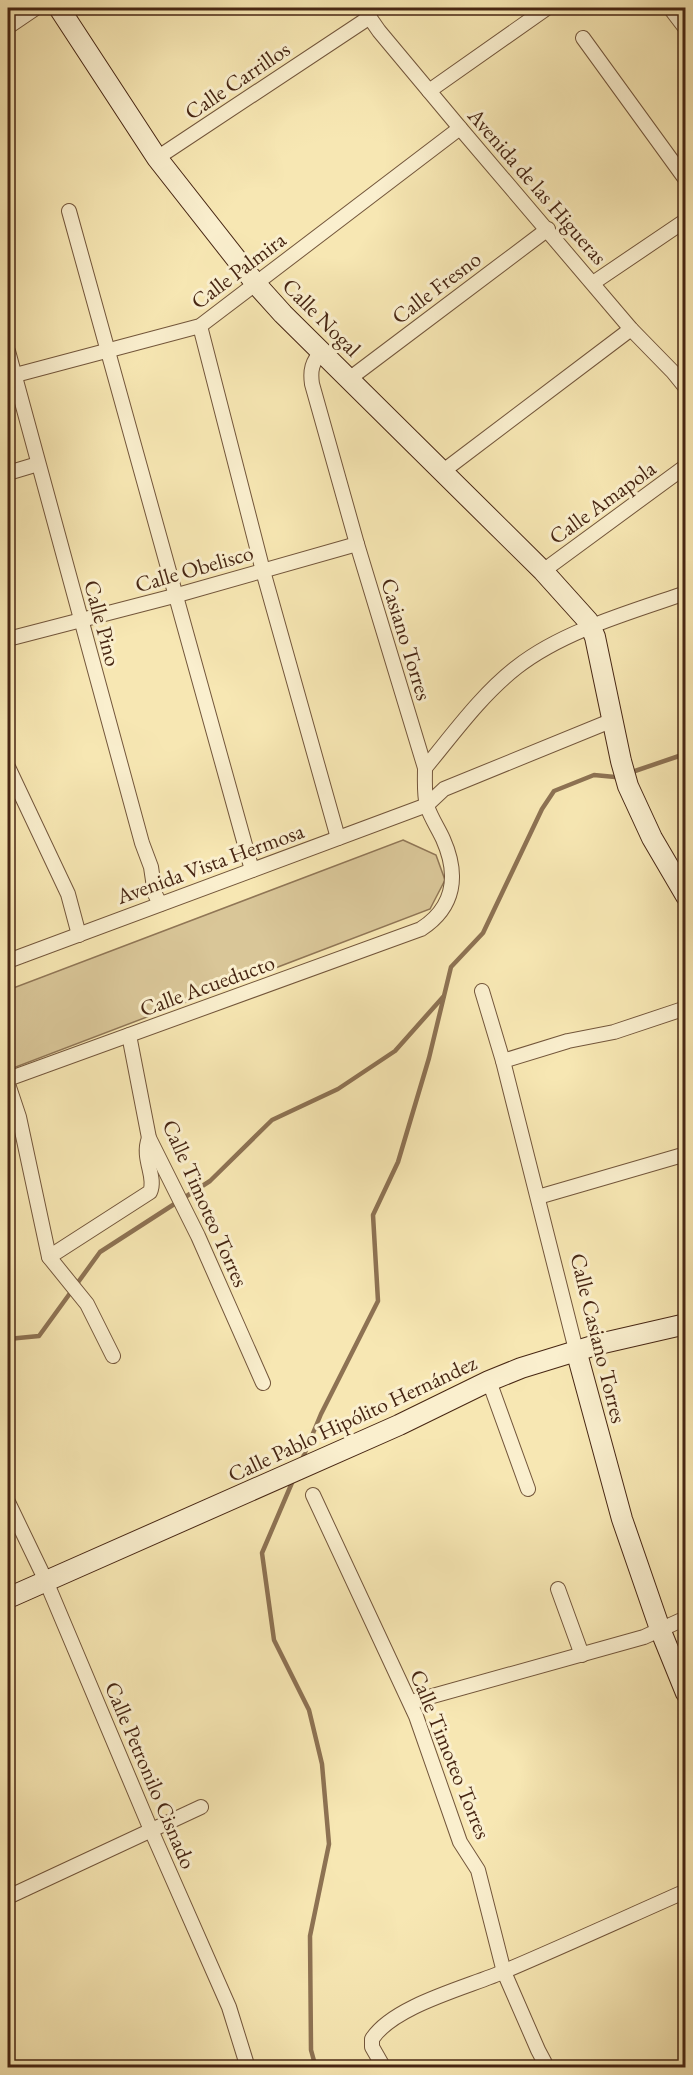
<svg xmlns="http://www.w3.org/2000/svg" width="693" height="2075" font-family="'EB Garamond',serif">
<rect width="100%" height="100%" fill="#f7e7b3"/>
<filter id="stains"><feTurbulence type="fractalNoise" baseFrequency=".00333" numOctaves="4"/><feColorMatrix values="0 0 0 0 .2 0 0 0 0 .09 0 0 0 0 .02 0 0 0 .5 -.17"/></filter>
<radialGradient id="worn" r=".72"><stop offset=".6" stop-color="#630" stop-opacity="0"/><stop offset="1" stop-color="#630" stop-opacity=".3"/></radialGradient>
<!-- green -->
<polygon fill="#d9c698" stroke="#907656" stroke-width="1.5" points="403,840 436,855 445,880 430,909 8,1070 8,990"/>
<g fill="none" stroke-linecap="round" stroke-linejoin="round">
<!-- stream -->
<g stroke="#8d7253" stroke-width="4.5">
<polyline points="679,756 686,767"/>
<polyline points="629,773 679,756 686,751"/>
<polyline points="8,1339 39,1336 100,1252 210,1181 272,1120 338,1089 395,1051 443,997"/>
<polyline points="301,1462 321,1414 378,1301 373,1215 398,1162 429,1058 451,967 483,933 542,809 554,791 594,775 615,777 621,775"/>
<polyline points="294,1478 262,1553 274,1640 309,1710 322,1764 329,1844 310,1936 311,2050 316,2068"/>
</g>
<!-- street casing -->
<g stroke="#73563b" stroke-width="16">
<g id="street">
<polyline points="363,8 379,31 460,128 631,329 673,372 686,388"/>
<polyline points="670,8 686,29"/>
<polyline points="8,27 36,8"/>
<polyline points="583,38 686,180"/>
<polyline points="429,91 547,8"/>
<polyline points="157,158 370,17"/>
<polyline points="69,211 252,870"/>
<polyline points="593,283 686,220"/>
<polyline points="200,326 263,571 338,838"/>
<polyline points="8,351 142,843 151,867 155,894 160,904"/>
<polyline points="8,377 200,326 460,128"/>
<polyline points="349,379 548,229"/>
<polyline points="442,472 631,329"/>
<polyline points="8,473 38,464"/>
<polyline points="543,571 686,466"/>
<polyline points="8,639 174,596 357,544"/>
<polyline points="8,767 68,894 79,935"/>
<path d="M425 768C454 733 481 695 517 667 563 631 631 612 686 593"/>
<polyline points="8,961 427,805 444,789 613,720"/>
<polyline points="482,991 503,1061 576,1350"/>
<polyline points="129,1035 149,1138 198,1236 263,1383"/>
<polyline points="503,1061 568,1041 614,1032 686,1008"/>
<path d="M8 1079 421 929C455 907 459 875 443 839 438 828 431 818 427 806 424 794 425 781 425 768L357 544 312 384C310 370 312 362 322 351"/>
<polyline points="8,1084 19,1117 49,1257 87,1304 113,1356"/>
<polyline points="538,1197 686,1154"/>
<path d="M49 1257 150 1192C157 1177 141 1159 149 1138"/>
<polyline points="489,1381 528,1489"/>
<polyline points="313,1495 416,1716 460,1842 478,1870 504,1972 538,2050 547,2067"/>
<polyline points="8,1502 46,1581 151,1830 229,2007 248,2068"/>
<polyline points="558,1589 582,1655"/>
<polyline points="411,1702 644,1637 686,1618"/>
<polyline points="8,1897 201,1807"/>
<path d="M384 2068 372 2047V2039C394 2005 469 1987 505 1971 566 1945 625 1918 686 1891"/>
</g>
</g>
<!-- secondary casing -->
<g stroke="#472613" stroke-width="22">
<g id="secondary">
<polyline points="59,8 157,158 256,284 283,314 543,571 588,621 595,637 621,761 628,786 652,838 686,896"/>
<polyline points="576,1350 622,1519 660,1629 686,1693"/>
<polyline points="8,1598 399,1425 489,1381 521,1368 599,1344 686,1324"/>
</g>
</g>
<!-- street -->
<use href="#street" stroke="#faefce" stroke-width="14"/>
<!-- secondary -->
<use href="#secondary" stroke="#faefce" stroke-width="20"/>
</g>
<g text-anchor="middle" stroke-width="6" stroke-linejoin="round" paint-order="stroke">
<!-- street labels -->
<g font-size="22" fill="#472613" stroke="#faefce">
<text transform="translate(237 80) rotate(-34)" y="8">Calle Carrillos</text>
<text transform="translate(538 186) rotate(49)" y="8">Avenida de las Higueras</text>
<text transform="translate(238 270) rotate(-37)" y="8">Calle Palmira</text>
<text transform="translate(436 287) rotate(-37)" y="8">Calle Fresno</text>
<text transform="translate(322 317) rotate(45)" y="8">Calle Nogal</text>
<text transform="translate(602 502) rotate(-36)" y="8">Calle Amapola</text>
<text transform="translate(194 568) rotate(-16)" y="8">Calle Obelisco</text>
<text transform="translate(103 623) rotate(75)" y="8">Calle Pino</text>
<text transform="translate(407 639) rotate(73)" y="8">Casiano Torres</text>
<text transform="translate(210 863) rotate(-20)" y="8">Avenida Vista Hermosa</text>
<text transform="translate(207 985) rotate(-20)" y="8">Calle Acueducto</text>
<text transform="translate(206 1203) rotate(66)" y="8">Calle Timoteo Torres</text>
<text transform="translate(599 1338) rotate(76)" y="8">Calle Casiano Torres</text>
<text transform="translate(352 1418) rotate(-25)" y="8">Calle Pablo Hipólito Hernández</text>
<text transform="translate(451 1754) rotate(68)" y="8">Calle Timoteo Torres</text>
<text transform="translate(151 1775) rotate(67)" y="8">Calle Petronilo Cisnado</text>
</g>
</g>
<!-- margin -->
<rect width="693" height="2075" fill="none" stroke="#f7e7b3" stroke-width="30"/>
<rect x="9" y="9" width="675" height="2057" fill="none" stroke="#472613" stroke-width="3"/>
<rect x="15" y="15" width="663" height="2045" fill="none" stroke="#472613" stroke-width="1.5"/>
<rect width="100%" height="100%" filter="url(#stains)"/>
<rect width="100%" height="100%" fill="url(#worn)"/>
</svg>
